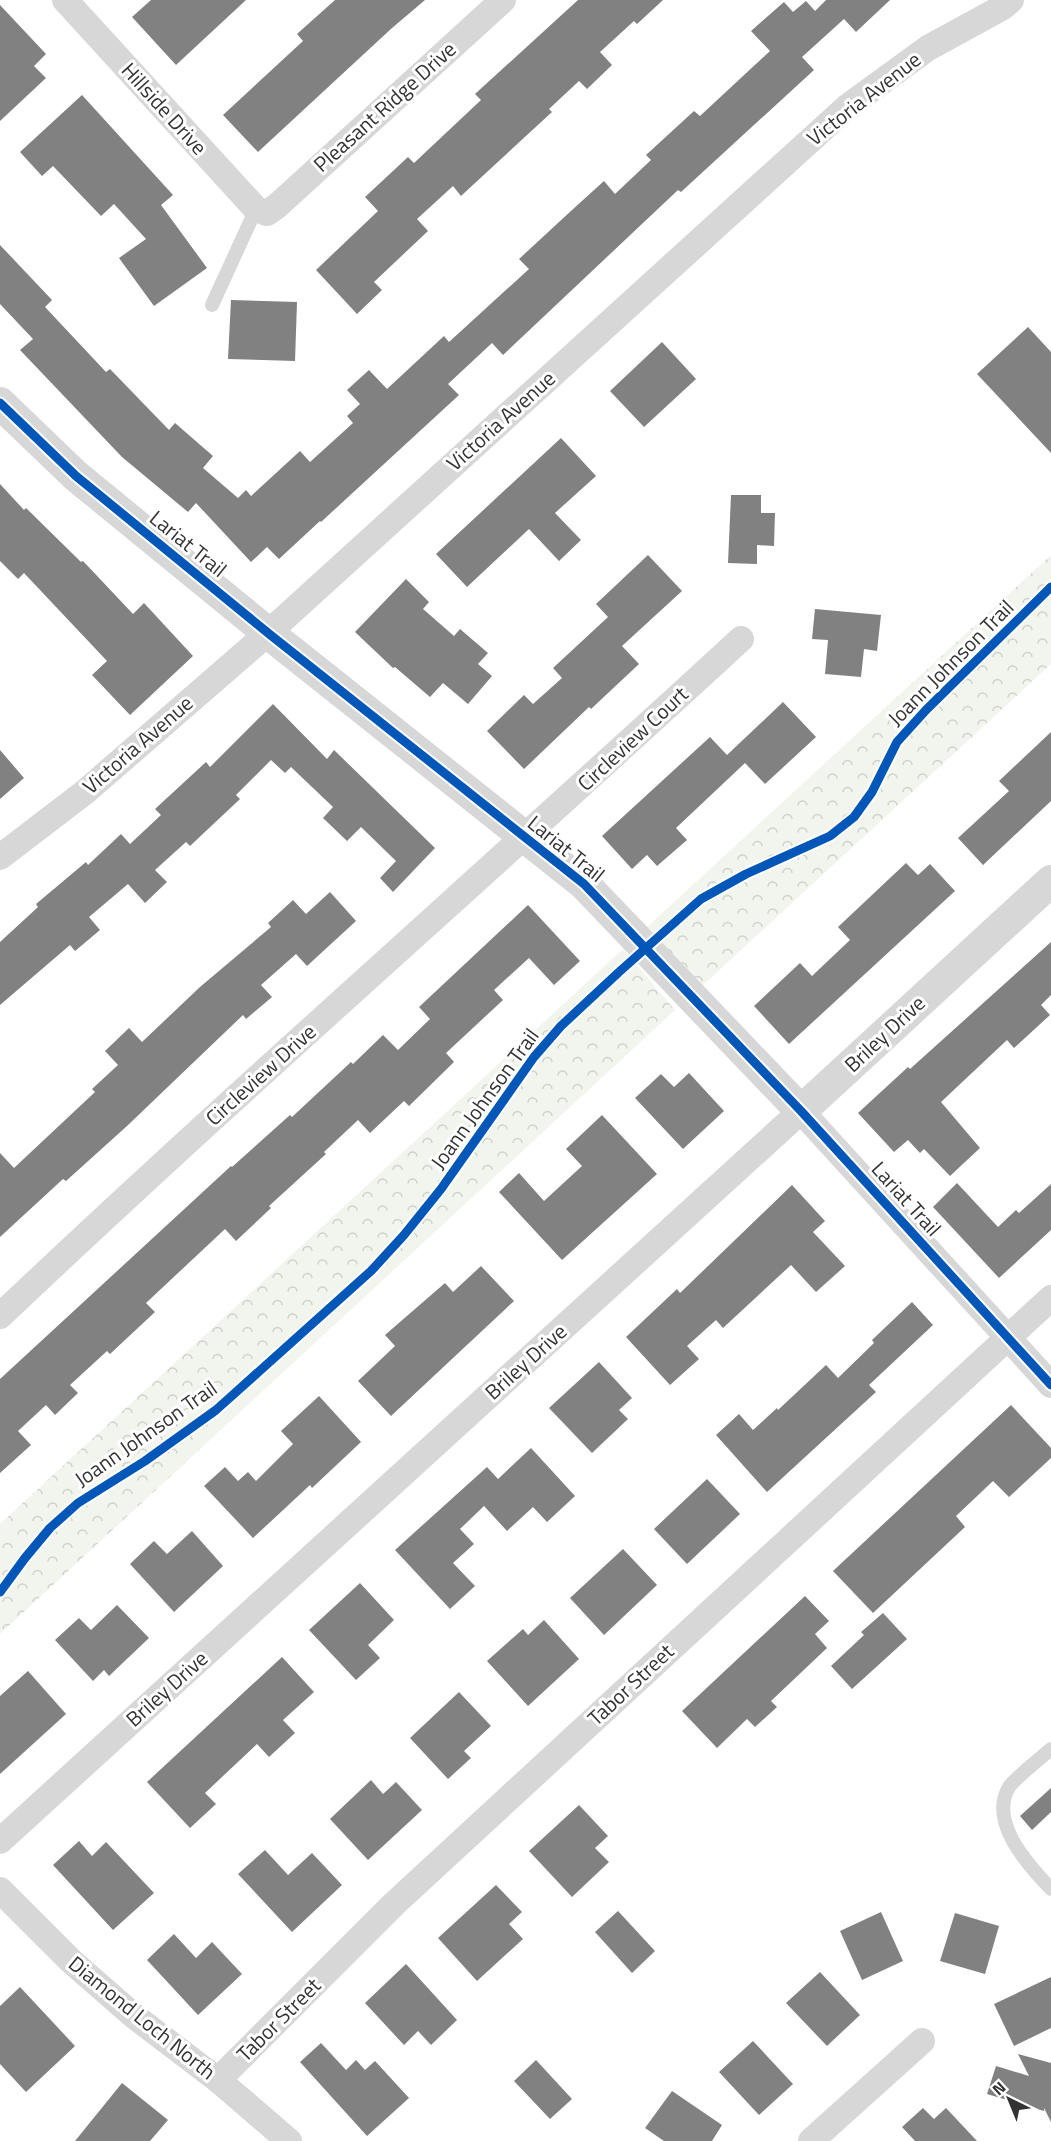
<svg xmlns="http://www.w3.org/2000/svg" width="1051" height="2141" font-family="'Titillium Web',sans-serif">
<defs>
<pattern id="park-crowns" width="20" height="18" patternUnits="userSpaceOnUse" patternTransform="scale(1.5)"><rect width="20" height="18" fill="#f1f5ed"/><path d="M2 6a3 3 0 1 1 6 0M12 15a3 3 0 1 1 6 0" fill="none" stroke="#cfd2cc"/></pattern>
</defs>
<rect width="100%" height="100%" fill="#fff"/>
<!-- park -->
<g fill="url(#park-crowns)">
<polygon points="1051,555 1051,664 702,986 647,927"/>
<polygon points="623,949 675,1010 0,1634 0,1524"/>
</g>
<!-- building -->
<g fill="#818181">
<polygon points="151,0 246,0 176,65 132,17"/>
<polygon points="335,0 425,0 392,28 258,152 223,115 303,41 297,34"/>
<polygon points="578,0 663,0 637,24 634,21 600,52 612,65 587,89 579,81 549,109 552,112 461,196 453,186 417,219 428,231 374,282 382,290 357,314 316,270 378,211 365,197 408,157 414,163 481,100 475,94"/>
<polygon points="826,0 890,0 856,32 844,19 802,57 814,70 681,192 678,190 503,355 492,343 448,384 459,395 321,522 320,521 279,559 267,547 251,562 196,503 188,512 122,457 20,350 33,339 0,304 0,245 52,300 45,307 106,372 110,369 169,430 175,423 213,456 203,468 238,498 246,490 251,496 300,451 310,462 353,423 347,416 360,404 347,390 369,370 387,389 444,336 449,342 529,269 519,259 572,210 604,181 615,194 651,160 646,155 694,111 700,116 770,51 751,31 784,2 793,12 806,1 815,11"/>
<polygon points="0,5 46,54 34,66 46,78 0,121"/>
<polygon points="82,95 173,195 161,205 207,268 154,306 119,258 146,239 114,204 101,216 53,166 42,176 20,152"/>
<polygon points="231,300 297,302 295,361 228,359"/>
<polygon points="1028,327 1051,352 1051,453 977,374"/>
<polygon points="662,342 696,379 644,427 610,391"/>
<polygon points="561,438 596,476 555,513 581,540 559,561 529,529 467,587 436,554"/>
<polygon points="0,484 24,510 26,508 81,562 83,561 133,614 144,603 193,656 130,715 92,675 107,661 24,573 18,579 0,561"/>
<polygon points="731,495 761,495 761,513 775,513 774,546 757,545 757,564 728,563"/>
<polygon points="648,555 682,591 622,646 639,664 591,709 589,707 524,769 487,731 524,695 533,704 562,678 553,668 608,617 596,604"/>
<polygon points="406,579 429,602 423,609 454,636 460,629 488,653 478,664 492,676 468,704 443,683 430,697 395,667 393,668 355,632"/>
<polygon points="815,609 881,615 877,651 864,649 861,677 825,674 828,640 812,639"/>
<polygon points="783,702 816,737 765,784 745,763 676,828 687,840 657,866 647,855 632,869 602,836 710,737 727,755"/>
<polygon points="273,704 327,759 334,750 435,848 393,892 380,878 396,861 361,827 347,841 323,818 333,807 291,767 285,773 271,760 236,795 240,799 190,846 186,842 155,870 167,882 145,903 128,884 89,917 100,930 75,951 70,945 0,1005 0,942 38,907 36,904 86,862 88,865 121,834 130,844 161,815 155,809 206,762 210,767"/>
<polygon points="1051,732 1051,801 983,865 958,838 1009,791 999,781"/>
<polygon points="0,750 24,778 0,799"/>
<polygon points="906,863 918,875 930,864 955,891 789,1044 754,1006 800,963 812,976 850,940 838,927"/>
<polygon points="330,892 356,921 307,966 296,954 261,985 272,997 246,1019 243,1015 127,1126 66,1181 63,1179 0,1237 0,1153 14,1168 95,1092 92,1089 118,1065 105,1051 129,1028 142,1042 200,987 271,927 268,923 293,900 306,914"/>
<polygon points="528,905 580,961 554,985 529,958 494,990 503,1000 446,1053 454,1062 409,1106 404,1101 370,1133 358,1120 324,1152 326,1154 269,1206 271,1208 236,1241 225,1229 146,1303 155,1312 110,1354 107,1351 70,1385 78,1393 55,1415 46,1405 18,1431 31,1445 0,1473 0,1379 231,1166 232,1167 290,1115 292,1117 351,1062 353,1064 383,1035 398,1050 430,1019 419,1007"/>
<polygon points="1051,942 1051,995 1041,1005 1050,1015 1014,1048 1007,1040 941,1102 980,1148 950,1176 924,1149 920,1153 908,1140 894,1152 858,1113 908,1067 910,1069"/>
<polygon points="689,1073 724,1111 683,1149 635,1098 661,1074 674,1087"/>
<polygon points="602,1115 657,1174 562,1260 499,1192 519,1173 544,1201 582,1166 566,1149"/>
<polygon points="957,1183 998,1227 1016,1210 1019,1213 1051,1184 1051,1230 999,1278 933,1207"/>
<polygon points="792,1185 825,1221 813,1232 845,1266 816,1292 791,1265 723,1328 716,1320 687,1346 699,1359 670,1385 626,1337 677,1289 680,1293"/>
<polygon points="481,1266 514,1301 391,1416 358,1381 395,1346 385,1335 445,1283 453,1292"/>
<polygon points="912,1302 933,1325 869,1385 876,1392 767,1492 716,1435 739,1414 753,1430 777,1408 778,1410 826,1365 838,1378 874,1343 872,1340"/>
<polygon points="599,1362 632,1398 619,1410 628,1419 592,1453 549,1408"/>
<polygon points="319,1396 361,1442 312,1488 310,1485 253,1538 204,1486 225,1467 238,1481 248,1472 256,1481 293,1444 281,1431"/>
<polygon points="1011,1405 1051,1448 1051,1458 1009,1497 993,1481 956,1516 965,1527 873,1613 833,1571"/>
<polygon points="531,1448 575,1496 547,1522 533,1507 507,1531 484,1506 460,1529 474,1544 453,1563 475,1586 450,1609 395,1550 487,1467 498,1479"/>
<polygon points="707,1479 740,1514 687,1564 654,1529"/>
<polygon points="192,1531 223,1566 174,1612 130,1564 154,1541 167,1554"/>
<polygon points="623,1549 657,1585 604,1635 570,1598"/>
<polygon points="360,1583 394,1620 368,1645 380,1658 356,1680 309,1630"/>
<polygon points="805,1596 829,1621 815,1634 827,1648 771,1701 777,1707 755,1727 747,1719 717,1748 682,1711"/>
<polygon points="117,1605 149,1638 109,1676 104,1670 93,1681 55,1640 79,1618 91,1630"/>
<polygon points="883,1613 907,1639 852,1689 831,1666 864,1635 861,1632"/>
<polygon points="544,1620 579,1659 528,1706 487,1661 523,1629 528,1635"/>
<polygon points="282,1657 314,1692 283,1720 295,1733 269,1757 257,1744 205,1793 216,1804 190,1828 147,1782"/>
<polygon points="28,1671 66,1714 0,1774 0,1696"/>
<polygon points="459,1692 491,1726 464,1751 471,1758 448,1779 410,1738"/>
<polygon points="371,1780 383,1794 396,1782 422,1810 368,1860 330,1819"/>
<polygon points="1051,1788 1051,1812 1032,1830 1020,1816"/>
<polygon points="579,1805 608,1836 595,1848 609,1862 572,1897 529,1851"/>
<polygon points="79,1841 92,1856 106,1842 154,1893 113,1930 53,1865"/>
<polygon points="265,1850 288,1875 312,1853 342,1885 292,1932 238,1874"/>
<polygon points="496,1885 522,1912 509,1924 523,1939 477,1981 438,1938"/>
<polygon points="618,1911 655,1951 632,1973 595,1932"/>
<polygon points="881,1912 903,1961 862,1980 840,1931"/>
<polygon points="955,1913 999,1926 985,1974 940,1961"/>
<polygon points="174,1934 196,1958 212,1942 242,1974 198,2015 147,1960"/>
<polygon points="406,1964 457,2020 431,2045 418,2031 404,2045 365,2003"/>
<polygon points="820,1972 860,2015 827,2046 786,2003"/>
<polygon points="1051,1977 1051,2028 1014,2046 994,2004"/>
<polygon points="20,1987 75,2046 26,2092 0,2064 0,2006"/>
<polygon points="753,2041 793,2084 759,2115 719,2072"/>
<polygon points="321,2043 346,2070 356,2060 365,2070 375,2061 409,2098 367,2136 300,2062"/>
<polygon points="1018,2054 1051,2063 1051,2122 1044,2108 1044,2111 987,2094 996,2066 1029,2076"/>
<polygon points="536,2060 572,2099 550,2119 514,2081"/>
<polygon points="122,2083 168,2120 150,2141 75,2141"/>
<polygon points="672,2091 722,2125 712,2141 664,2141 645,2128"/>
<polygon points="923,2108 934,2119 946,2108 977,2141 915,2141 902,2127"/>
</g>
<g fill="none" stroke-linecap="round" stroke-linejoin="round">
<!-- service -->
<g stroke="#d7d7d7" stroke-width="14">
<polyline points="212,305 256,209"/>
<path d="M1051 1749C1042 1757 1015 1778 1009 1787 988 1822 1029 1866 1051 1889"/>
</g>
<!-- minor -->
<g stroke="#d7d7d7" stroke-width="26">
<polyline points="65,0 256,209 267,213 277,206 503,0"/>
<polyline points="0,857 85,792 268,633 847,107 928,48 1003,7 1011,0"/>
<path d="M0 1316C243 1086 495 866 741 639"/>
<polyline points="0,1841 801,1111 1051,1385"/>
<polyline points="0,1890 71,1961 134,2016 218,2080 289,2141"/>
<polyline points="218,2080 394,1904 1051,1298"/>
<polyline points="811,2141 922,2041"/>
</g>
<!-- tertiary -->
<polyline stroke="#d7d7d7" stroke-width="32" points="0,403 76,476 268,633 584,884 801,1111 1051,881"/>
<!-- cycleway casing -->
<g stroke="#fff" stroke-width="13">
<g id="cycleway">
<polyline points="0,403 76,476 268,633 584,884 801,1111 1051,1385"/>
<polyline points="0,1592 25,1558 50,1528 78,1503 145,1461 216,1410 371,1271 404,1235 441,1189 534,1057 561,1026 619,972 701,899 746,874 830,836 854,817 872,792 897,742 926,710 1051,587"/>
</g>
</g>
<!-- cycleway -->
<use href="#cycleway" stroke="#0057b8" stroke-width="9"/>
</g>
<g text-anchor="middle" stroke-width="6" stroke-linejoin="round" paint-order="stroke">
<!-- street labels -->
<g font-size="21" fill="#333" stroke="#fff">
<text transform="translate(864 99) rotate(-38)" y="7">Victoria Avenue</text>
<text transform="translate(385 107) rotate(-42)" y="7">Pleasant Ridge Drive</text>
<text transform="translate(164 109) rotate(48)" y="7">Hillside Drive</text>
<text transform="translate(501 421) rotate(-42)" y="7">Victoria Avenue</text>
<text transform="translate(188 544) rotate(39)" y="7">Lariat Trail</text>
<text transform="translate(951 663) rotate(-45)" y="7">Joann Johnson Trail</text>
<text transform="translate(633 739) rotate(-43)" y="7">Circleview Court</text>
<text transform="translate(138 745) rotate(-41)" y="7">Victoria Avenue</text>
<text transform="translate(566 849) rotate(39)" y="7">Lariat Trail</text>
<text transform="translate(885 1034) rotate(-43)" y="7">Briley Drive</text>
<text transform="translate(261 1075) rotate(-42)" y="7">Circleview Drive</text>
<text transform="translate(485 1099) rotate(-54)" y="7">Joann Johnson Trail</text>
<text transform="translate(906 1199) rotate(48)" y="7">Lariat Trail</text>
<text transform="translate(526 1362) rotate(-42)" y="7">Briley Drive</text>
<text transform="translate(146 1434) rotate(-35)" y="7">Joann Johnson Trail</text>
<text transform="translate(631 1685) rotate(-43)" y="7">Tabor Street</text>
<text transform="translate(167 1689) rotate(-42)" y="7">Briley Drive</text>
<text transform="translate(142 2018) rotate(39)" y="7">Diamond Loch North</text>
<text transform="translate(279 2020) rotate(-45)" y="7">Tabor Street</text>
</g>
</g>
<!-- north arrow -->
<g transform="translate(1009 2099) rotate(317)" stroke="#ffffff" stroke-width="4.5" paint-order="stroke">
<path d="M0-4.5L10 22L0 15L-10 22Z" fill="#333333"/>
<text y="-9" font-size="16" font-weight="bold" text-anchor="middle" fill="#333333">N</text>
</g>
</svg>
